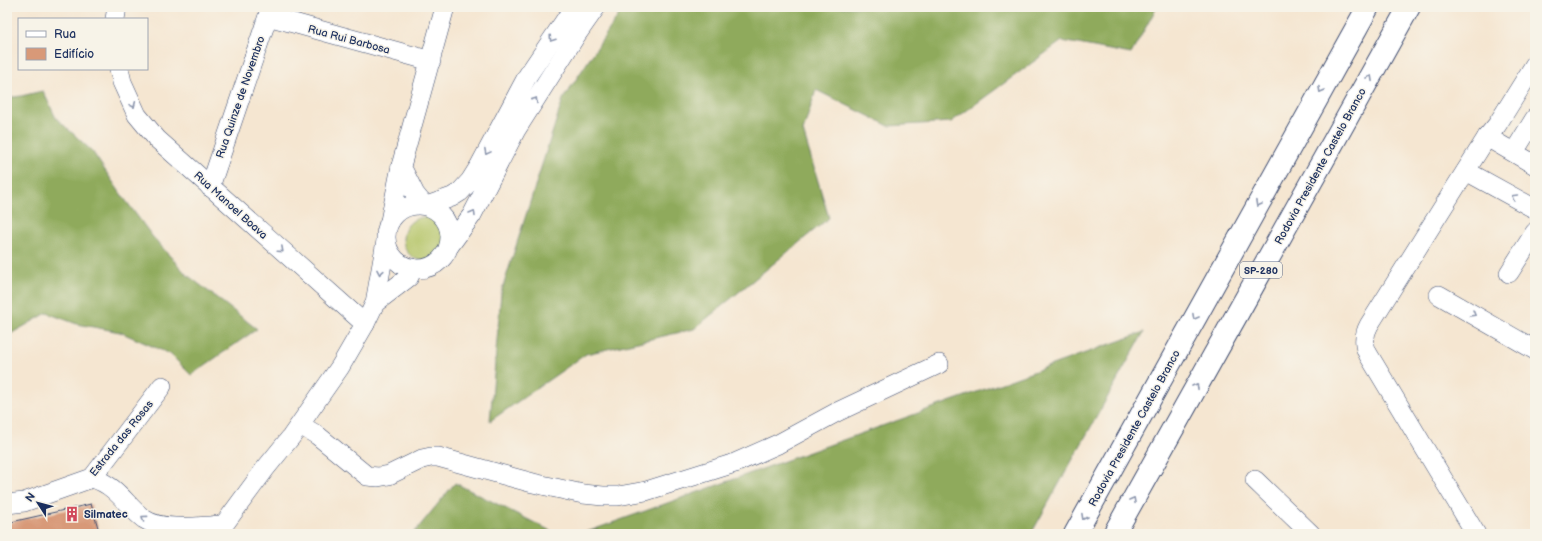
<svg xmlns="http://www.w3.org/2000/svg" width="1542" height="541" font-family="'Balsamiq Sans',sans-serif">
<rect width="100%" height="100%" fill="#f7f3e8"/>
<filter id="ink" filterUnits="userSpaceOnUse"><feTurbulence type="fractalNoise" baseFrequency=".025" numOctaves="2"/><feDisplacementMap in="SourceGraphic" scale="8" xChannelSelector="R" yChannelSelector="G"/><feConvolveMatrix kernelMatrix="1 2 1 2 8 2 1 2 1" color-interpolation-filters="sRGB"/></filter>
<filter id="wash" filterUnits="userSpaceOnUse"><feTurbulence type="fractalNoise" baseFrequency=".012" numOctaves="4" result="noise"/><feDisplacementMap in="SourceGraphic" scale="16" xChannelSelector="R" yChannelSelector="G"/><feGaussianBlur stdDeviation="0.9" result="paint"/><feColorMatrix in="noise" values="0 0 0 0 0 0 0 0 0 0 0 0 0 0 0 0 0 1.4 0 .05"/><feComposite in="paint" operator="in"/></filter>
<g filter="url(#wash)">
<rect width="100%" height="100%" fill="#f5e6d1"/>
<!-- green -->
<circle fill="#b4c466" stroke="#687a62" cx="425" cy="239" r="22"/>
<!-- forest -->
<g fill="#8faa5b" stroke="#556c5c">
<polygon points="624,7 1157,7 1131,54 1062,41 951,122 889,126 816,90 803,131 829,218 694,329 586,354 490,421 501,293 563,99"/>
<path d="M43 91 56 118 92 151 121 194 152 236 186 274 257 329 191 375 170 354 120 332 77 324 47 313 7 336V97C19 98 31 93 43 91Z"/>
<polygon points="1144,332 1031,534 581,534"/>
<polygon points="455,483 557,534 413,534"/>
</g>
<g id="blocks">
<!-- building -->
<polygon fill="#d89978" points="91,504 99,531 88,534 7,534 7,523"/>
</g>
</g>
<g filter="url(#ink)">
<use href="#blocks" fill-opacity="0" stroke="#3c4a6f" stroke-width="1"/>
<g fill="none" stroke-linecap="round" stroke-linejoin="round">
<!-- minor casing -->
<g stroke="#3c4a6f" stroke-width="20">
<g id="minor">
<polyline points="268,16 431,61"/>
<polyline points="115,19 117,7"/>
<polyline points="119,69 122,82 137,115 157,139 365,324"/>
<polyline points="1487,137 1535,165"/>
<polyline points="1514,152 1535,118"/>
<polyline points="401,166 415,194 424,205"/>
<polyline points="1466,171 1535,209"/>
<polyline points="210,187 271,7"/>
<circle cx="418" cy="237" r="32"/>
<polyline points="427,206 452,197 460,192 470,181 480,165 528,75 574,7"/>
<polyline points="390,221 401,166 445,7"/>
<polyline points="450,245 472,215 516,130 577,34 596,7"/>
<polyline points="1509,273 1535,232"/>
<polyline points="1439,295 1535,350"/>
<polyline points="375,303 409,277 412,268"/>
<polyline points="300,425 317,435 367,476 378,477 389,475 422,459 431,457 438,457 533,483 583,494 603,496 618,496 646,491 735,463 778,444 837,412 939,364"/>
<path d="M92 478C118 486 125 505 144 519 163 532 201 526 223 525"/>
<polyline points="1255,480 1311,534"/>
<polyline points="7,504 24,502 92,478 162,386"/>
<polyline points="217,534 265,469 291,437 340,367 365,324 375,303 386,241"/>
<path d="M1476 534 1368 354C1363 345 1364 334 1369 325L1487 137 1497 125 1535 64"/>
</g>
</g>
<!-- highway casing -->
<g stroke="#3c4a6f" stroke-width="24">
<g id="highway">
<polyline points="1075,534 1368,7"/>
<polyline points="1114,534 1409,7"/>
</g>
</g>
<!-- minor -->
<use href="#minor" stroke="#fff" stroke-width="19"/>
<!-- highway -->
<use href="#highway" stroke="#fff" stroke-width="22"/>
</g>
<!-- one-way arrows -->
<defs><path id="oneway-chevron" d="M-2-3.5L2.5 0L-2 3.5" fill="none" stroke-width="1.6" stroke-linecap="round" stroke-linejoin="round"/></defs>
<g stroke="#8d97ae">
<use href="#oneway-chevron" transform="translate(552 39) rotate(124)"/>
<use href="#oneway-chevron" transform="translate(1370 78) rotate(-61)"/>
<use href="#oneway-chevron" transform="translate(1321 90) rotate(119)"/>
<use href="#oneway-chevron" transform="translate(535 100) rotate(-58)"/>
<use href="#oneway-chevron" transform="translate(133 105) rotate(66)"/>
<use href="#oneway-chevron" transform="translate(487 152) rotate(118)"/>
<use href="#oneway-chevron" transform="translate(1514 197) rotate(-150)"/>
<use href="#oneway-chevron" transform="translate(1258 204) rotate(119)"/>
<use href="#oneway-chevron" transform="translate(473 213) rotate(-59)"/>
<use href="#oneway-chevron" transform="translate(281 250) rotate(42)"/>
<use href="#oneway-chevron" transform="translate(380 272) rotate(100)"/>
<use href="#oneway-chevron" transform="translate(1473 314) rotate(30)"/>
<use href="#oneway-chevron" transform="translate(1195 317) rotate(119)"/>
<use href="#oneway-chevron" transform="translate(1196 386) rotate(-61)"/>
<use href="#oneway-chevron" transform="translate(1133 500) rotate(-61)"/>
<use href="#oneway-chevron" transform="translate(1084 517) rotate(119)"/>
<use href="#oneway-chevron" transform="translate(144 518) rotate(-144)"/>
</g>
</g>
<!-- icons -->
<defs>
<g id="building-bare" transform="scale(1.2)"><path d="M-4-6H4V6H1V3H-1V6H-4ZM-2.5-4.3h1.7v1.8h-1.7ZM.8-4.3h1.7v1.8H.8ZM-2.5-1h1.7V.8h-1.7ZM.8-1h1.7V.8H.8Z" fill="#d1495b" stroke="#f7f3e8" stroke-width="2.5" paint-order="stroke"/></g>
</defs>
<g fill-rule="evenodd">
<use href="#building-bare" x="72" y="514"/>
</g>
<g text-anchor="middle" stroke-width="3" stroke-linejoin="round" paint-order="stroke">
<!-- shield labels -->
<rect fill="#f7f3e8" stroke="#5d6a87" stroke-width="1" x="1240" y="262" width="42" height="16" rx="3"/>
<g font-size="10" font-weight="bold" fill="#1b2f5e">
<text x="1261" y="274">SP-280</text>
</g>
<!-- street labels -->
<g font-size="11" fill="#1b2f5e" stroke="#f7f3e8">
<text transform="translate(349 39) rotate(15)" y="4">Rua Rui Barbosa</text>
<text transform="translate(240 97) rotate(-71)" y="4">Rua Quinze de Novembro</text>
<text transform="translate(1320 166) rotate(-61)" y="4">Rodovia Presidente Castelo Branco</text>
<text transform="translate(231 205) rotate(42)" y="4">Rua Manoel Boava</text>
<text transform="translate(1134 428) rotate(-61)" y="4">Rodovia Presidente Castelo Branco</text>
<text transform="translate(121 438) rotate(-51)" y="4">Estrada das Rosas</text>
</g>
<!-- poi labels -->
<g font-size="11" font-weight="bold" fill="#1b2f5e" stroke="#f7f3e8" text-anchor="start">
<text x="84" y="518">Silmatec</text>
</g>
</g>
<!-- margin -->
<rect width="1542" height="541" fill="none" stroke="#f7f3e8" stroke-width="24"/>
<!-- legend -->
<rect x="18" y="18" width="130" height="52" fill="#f7f3e8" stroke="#9fa5b1"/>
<rect x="26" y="31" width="20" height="6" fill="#ffffff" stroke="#9fa5b1"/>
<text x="54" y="38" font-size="12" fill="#1b2f5e">Rua</text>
<rect x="26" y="48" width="20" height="12" fill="#d89978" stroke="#9fa5b1"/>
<text x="54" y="58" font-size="12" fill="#1b2f5e">Edifício</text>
<!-- north arrow -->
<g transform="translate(38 503) rotate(306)" stroke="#f7f3e8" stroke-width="3" paint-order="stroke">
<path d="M0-3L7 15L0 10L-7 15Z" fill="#1b2f5e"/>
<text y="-6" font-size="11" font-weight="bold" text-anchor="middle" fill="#1b2f5e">N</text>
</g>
</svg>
